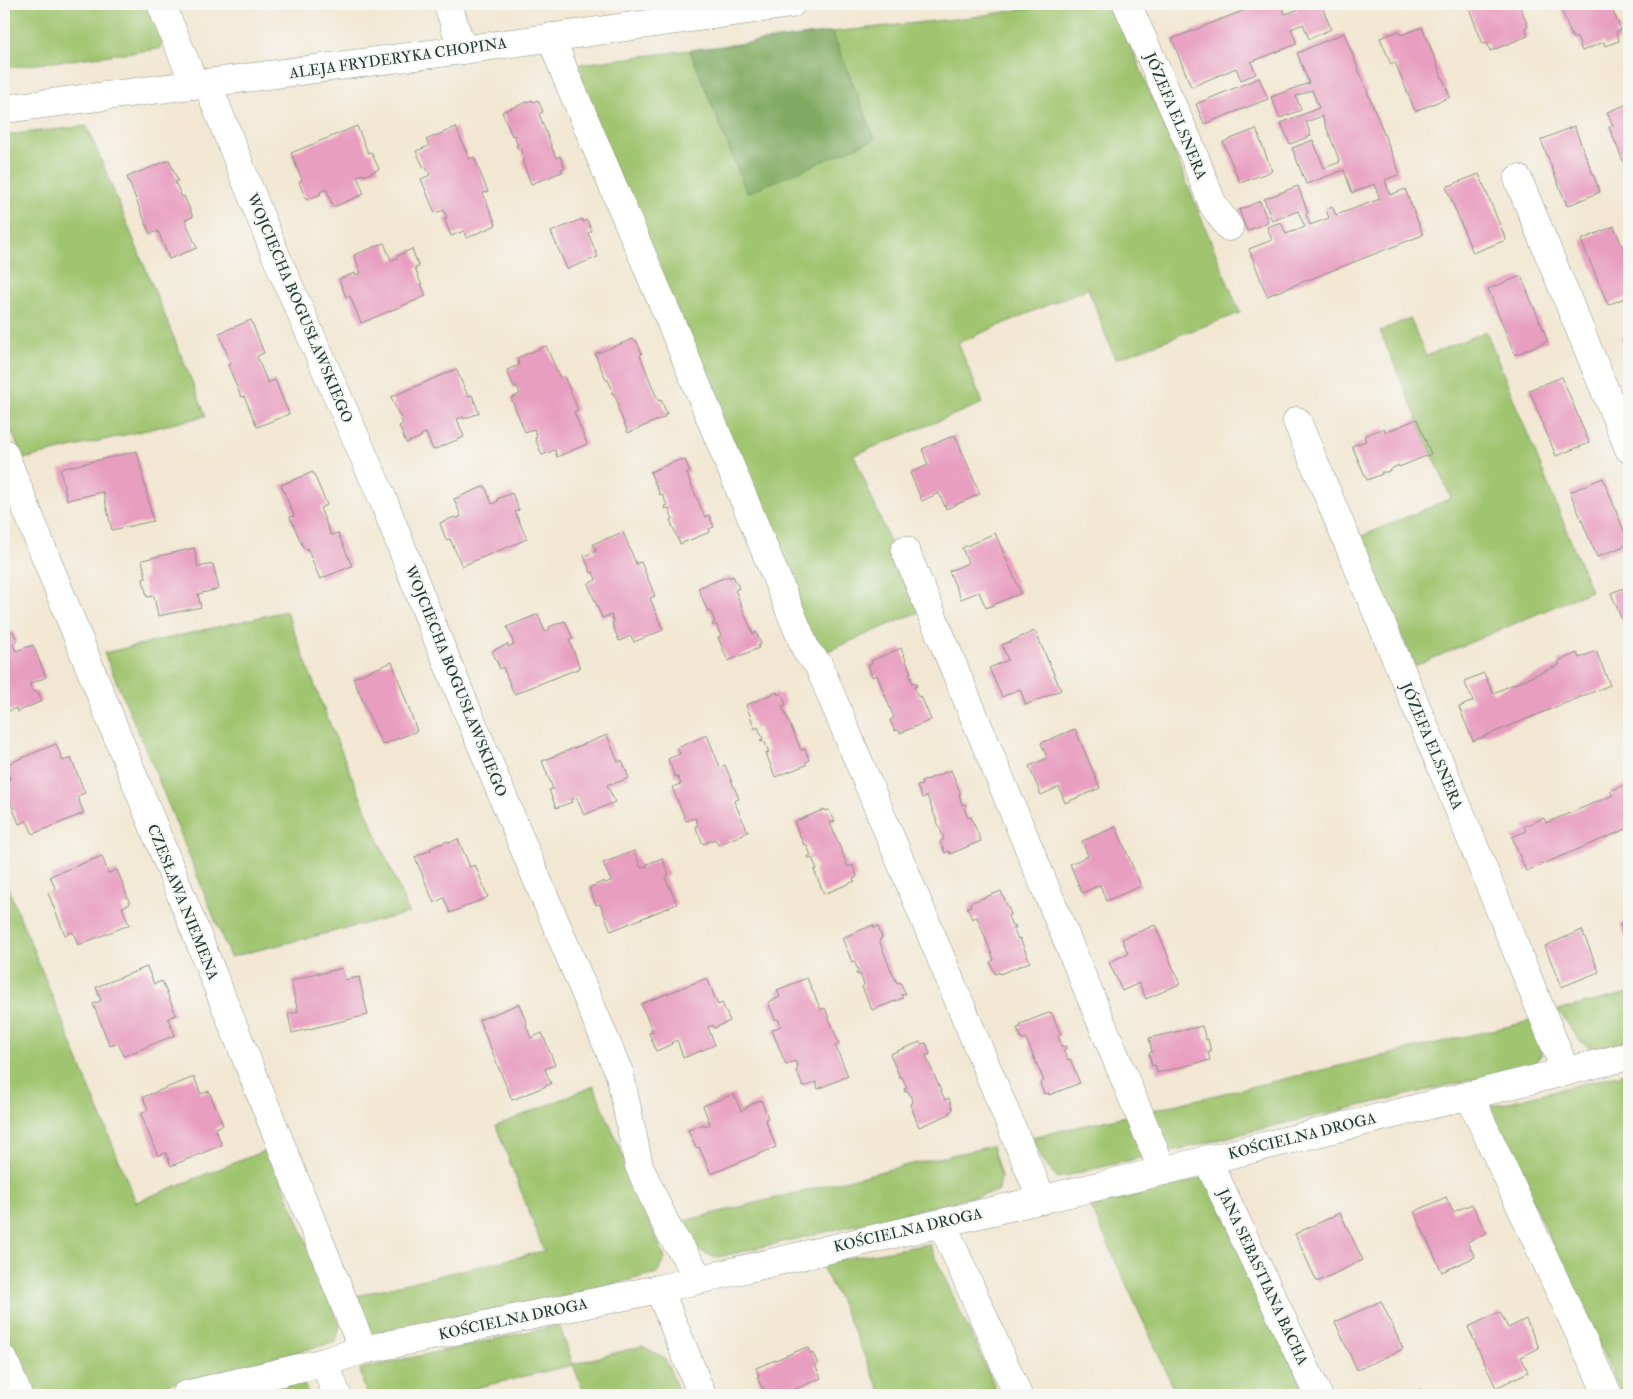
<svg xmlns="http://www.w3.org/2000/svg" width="1633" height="1399" font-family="'IM FELL Double Pica',serif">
<rect width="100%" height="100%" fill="#f6f6f2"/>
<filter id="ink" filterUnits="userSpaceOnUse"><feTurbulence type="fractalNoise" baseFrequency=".02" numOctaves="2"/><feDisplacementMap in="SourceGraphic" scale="10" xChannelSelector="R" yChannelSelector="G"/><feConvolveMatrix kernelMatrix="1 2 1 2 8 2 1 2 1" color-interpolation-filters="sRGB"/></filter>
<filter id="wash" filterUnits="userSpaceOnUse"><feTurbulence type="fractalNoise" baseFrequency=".0096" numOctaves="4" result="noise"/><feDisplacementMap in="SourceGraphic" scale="20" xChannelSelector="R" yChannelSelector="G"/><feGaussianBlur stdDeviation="1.12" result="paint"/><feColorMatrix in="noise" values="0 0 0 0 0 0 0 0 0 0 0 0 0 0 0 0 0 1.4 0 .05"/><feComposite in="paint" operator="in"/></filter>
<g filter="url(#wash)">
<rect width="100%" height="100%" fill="#f2e7d2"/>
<!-- green -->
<g fill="#a0c56f" stroke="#608152">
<polygon points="4,4 151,4 166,39 159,49 4,68"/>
<polygon points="1057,4 1114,4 1240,313 1115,359 1088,288 958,343 983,403 854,455 919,612 816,656 573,65 690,50 747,192 875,139 832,32 972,17"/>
<polygon points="87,126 206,416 23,459 4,412 4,135"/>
<polygon points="1410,318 1426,356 1486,331 1591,591 1415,666 1360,537 1451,498 1380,331"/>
<polygon points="286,611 325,712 409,913 230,957 148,754 104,653"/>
<polygon points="4,878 136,1202 269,1149 340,1325 336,1342 127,1395 32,1395 4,1326"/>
<polygon points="1629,993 1629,1041 1593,1050 1580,1041 1558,1010"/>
<polygon points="1535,1020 1541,1042 1541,1055 1532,1066 1277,1125 1169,1152 1152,1110"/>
<polygon points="1629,1072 1629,1395 1622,1395 1489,1107"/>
<polygon points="594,1086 665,1259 657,1273 562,1297 367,1334 353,1297 386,1288 544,1251 496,1126"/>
<polygon points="1126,1116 1143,1157 1057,1178 1044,1163 1032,1137"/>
<polygon points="992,1146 1001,1176 999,1191 715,1258 695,1248 676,1223 903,1166"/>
<polygon points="1207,1177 1306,1395 1177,1395 1091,1207"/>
<polygon points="929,1244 999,1395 882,1395 840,1301 820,1263"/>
<polygon points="559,1325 573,1364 642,1346 665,1358 680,1395 585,1395 573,1365 445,1395 366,1395 360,1369"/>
<polygon points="303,1382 309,1395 247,1395"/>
</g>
<!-- forest -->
<polygon fill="#80aa62" stroke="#50744b" points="832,32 875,139 747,193 690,50"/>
<g id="blocks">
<!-- building -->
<g fill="#e89ebf">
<polygon points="1260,4 1281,4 1285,14 1297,10 1295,4 1321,4 1331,29 1309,39 1303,24 1291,29 1297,44 1251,62 1256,74 1241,80 1236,68 1191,87 1172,39"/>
<polygon points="1474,4 1519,4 1528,26 1525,28 1528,36 1490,51 1487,43 1483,44 1468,6"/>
<polygon points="1559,4 1610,4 1621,30 1616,32 1619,41 1605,46 1604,42 1582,51 1577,37 1573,39"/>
<polygon points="1422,27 1450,97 1415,111 1395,62 1391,64 1380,38 1399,31 1401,35"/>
<polygon points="1344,33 1400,174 1385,180 1390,195 1405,189 1423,235 1267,296 1249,249 1272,240 1267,227 1281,222 1286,234 1305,227 1298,211 1272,221 1264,199 1298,186 1308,213 1306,214 1310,225 1329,218 1326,209 1332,206 1336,215 1380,199 1374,184 1352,193 1344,170 1306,184 1292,148 1313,140 1324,168 1340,162 1322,116 1306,122 1311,136 1290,144 1281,123 1319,108 1312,90 1296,96 1301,110 1280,118 1271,97 1309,83 1297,53"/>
<polygon points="1259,78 1268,99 1204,124 1196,104"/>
<polygon points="1629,99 1629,167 1626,168 1609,127 1613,126 1607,112 1628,104 1627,100"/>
<polygon points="532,100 533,102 538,100 543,112 539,114 556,158 560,156 565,168 561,169 562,172 531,184 522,160 524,159 520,148 518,149 516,146 518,146 514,135 512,136 502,112"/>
<polygon points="357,126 368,153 371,152 379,169 364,176 363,174 357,176 364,194 333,207 326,189 320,192 321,194 306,200 299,182 302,180 291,153"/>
<polygon points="1574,126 1600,192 1567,206 1541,140"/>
<polygon points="456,127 469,159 474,157 488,192 483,193 496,225 467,238 464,231 451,236 444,218 447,218 444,210 435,213 421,179 430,175 426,167 424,168 416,151 429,146 426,140"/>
<polygon points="1256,129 1272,171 1240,183 1223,142"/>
<polygon points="169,160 178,181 175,182 182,197 184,196 193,217 185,220 197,248 169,259 158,231 150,234 127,177"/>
<polygon points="1479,174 1506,240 1473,253 1446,187"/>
<polygon points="1260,201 1268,222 1247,231 1239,210"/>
<polygon points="582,219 583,222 587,220 592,231 588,233 598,257 567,269 551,232"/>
<polygon points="1614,226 1629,263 1629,296 1608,305 1581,240"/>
<polygon points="384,243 391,260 397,258 397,256 412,249 419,267 415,268 426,296 361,323 350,296 346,297 339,279 355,273 355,275 361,273 354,255"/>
<polygon points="1521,276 1548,341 1515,355 1488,289"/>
<polygon points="251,320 264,353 257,356 261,367 268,383 275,380 289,414 257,427 244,396 241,397 228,365 231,364 219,333"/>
<polygon points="1629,336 1629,358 1622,339"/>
<polygon points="633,339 634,341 636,340 642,354 640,355 654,391 659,401 661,400 667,414 664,415 665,417 628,433 617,406 619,406 614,394 611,393 613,391 608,380 606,380 595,354"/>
<polygon points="546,346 560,378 564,376 578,410 574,412 587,444 557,457 555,450 542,455 535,438 537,437 534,429 525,432 511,398 520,394 517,386 514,388 507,370 519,365 517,358"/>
<polygon points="456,369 468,396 472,395 479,413 464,419 463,417 457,419 464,437 433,450 426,433 421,435 421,437 406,443 399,426 403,424 391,397"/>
<polygon points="1562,377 1589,443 1556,456 1529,390"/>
<polygon points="1417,419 1431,454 1399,467 1398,465 1387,472 1381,472 1382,474 1367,480 1352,446 1366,441 1364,436 1384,428 1386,432"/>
<polygon points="955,435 980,494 946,509 939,493 922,501 910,473 928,465 922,449"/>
<polygon points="137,451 153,521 112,530 103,492 67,500 60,469"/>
<polygon points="681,459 682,461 685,460 690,472 687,473 690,482 705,517 709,515 714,527 709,529 710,532 680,544 670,520 673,519 668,508 665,509 664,506 667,505 662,494 660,495 650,472"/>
<polygon points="313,472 327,505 320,508 331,535 338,533 352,566 320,579 307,548 304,549 290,517 294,516 281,485"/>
<polygon points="1603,478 1629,544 1597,557 1570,492"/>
<polygon points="485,486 492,504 498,501 497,499 512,493 519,510 515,512 527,539 462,566 450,539 446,540 440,523 455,517 456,519 461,516 454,499"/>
<polygon points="623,532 636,564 641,562 655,596 650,598 663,630 634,642 631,636 619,641 612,623 614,622 611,615 602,618 588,584 596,580 593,572 591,573 584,556 596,551 593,544"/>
<polygon points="995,533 1021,593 986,608 979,592 961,599 949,571 968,563 962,548"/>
<polygon points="194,548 198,567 213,564 219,589 198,594 201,607 158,616 154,596 147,597 143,579 146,578 142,560"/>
<polygon points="729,576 730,578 733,576 739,588 735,590 749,624 753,634 756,632 761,644 758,646 759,648 728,661 718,637 721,636 716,624 713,626 712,623 715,622 710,611 708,612 698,588"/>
<polygon points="1629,586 1629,637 1611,593"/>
<polygon points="538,614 545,632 550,629 549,627 565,621 573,639 569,640 580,668 514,694 503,667 500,669 492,651 508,644 508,647 514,644 507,627"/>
<polygon points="13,631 17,640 13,645 16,651 33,645 46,677 30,684 32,691 38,692 42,701 17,712 16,708 4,713 4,634"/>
<polygon points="1035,631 1061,690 1026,705 1020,689 1002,697 989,668 1008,660 1002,645"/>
<polygon points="901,648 911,673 909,673 913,684 915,682 917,686 914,687 918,697 921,696 931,720 900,733 899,730 895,731 890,720 894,718 877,675 872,677 868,665 872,664 871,661"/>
<polygon points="1596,651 1610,685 1473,741 1459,707 1473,701 1464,681 1484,673 1493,693 1559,665 1558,661 1577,653 1579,658"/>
<polygon points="392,662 417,731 382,745 353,678"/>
<polygon points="777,692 778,695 782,693 786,705 782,706 801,750 805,749 809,760 806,762 806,765 775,777 766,753 769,752 764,741 761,742 760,740 763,739 758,727 755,729 746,705"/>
<polygon points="1075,729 1100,788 1065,803 1059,787 1041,795 1029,766 1047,758 1041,743"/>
<polygon points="607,735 618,762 622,760 629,778 613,784 612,783 607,785 615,802 584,815 576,797 571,800 572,802 556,808 549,790 553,789 542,761"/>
<polygon points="707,735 720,767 725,765 739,799 734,801 748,832 718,845 715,839 703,844 695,826 698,825 695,818 686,821 672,787 681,784 677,776 675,777 668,759 680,754 677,748"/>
<polygon points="56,744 63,761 71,758 85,793 77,796 84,813 33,834 27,821 19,824 4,785 4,781 10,779 5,765"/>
<polygon points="951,770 961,794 959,794 962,805 965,804 966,807 964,808 968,818 971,817 981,841 950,854 949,851 945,853 940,841 944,839 927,796 922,798 917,786 922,785 921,782"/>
<polygon points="1629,783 1629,828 1526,871 1512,837 1526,831 1524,826 1544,818 1546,823 1613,795 1610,791"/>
<polygon points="825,809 826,811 829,810 835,821 830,823 848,867 853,865 857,877 853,879 855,881 824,894 814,870 817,869 812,858 809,859 808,856 811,855 806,844 804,845 794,822"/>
<polygon points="1116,827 1141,886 1106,901 1100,885 1082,893 1070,864 1088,856 1082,841"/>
<polygon points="458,839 470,867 475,865 488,897 450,913 444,898 434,903 415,857 431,850 430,848 448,841 449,843"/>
<polygon points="634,851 641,868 647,866 647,864 662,858 669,875 665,877 677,904 611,931 600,904 596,905 589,888 604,881 605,883 611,881 603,863"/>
<polygon points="102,856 108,873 117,870 124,887 130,904 122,907 129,925 78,945 73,932 65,935 48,893 56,890 50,876"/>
<polygon points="1001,891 1011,914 1008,916 1012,926 1015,925 1016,928 1013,929 1018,939 1020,938 1030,962 1000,974 999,972 995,974 990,962 994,960 977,917 972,919 967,907 971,906 970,903"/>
<polygon points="1629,920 1629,946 1620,924"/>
<polygon points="873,925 874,928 878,926 882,938 879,940 888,963 897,983 900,982 906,994 901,995 903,998 872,1010 862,987 864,985 860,974 857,975 856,973 859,972 854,961 852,962 842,938"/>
<polygon points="1155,925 1180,984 1146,999 1139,983 1122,991 1109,962 1128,954 1122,939"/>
<polygon points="1582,930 1599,972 1561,987 1545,946"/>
<polygon points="147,967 154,984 162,981 176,1015 168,1018 175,1035 124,1056 118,1043 110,1046 93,1004 101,1001 96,987"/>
<polygon points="342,968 345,980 359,977 368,1015 292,1033 288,1014 298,1012 291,981 319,972 319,974"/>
<polygon points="707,978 718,1005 722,1003 730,1021 714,1028 713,1025 708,1027 715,1045 683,1058 677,1040 671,1043 672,1044 656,1051 649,1033 653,1032 641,1004"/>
<polygon points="807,978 821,1010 825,1008 839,1043 835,1045 848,1076 818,1089 816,1082 803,1087 796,1070 798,1068 795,1061 786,1065 772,1030 781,1026 778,1019 775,1019 768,1002 780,997 777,990"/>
<polygon points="519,1004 527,1024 526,1025 531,1038 542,1033 555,1065 545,1069 551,1084 512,1100 479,1020"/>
<polygon points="1051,1012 1061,1035 1058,1036 1062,1047 1065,1046 1065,1047 1066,1049 1063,1050 1068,1060 1070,1059 1080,1083 1049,1095 1049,1093 1044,1094 1040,1083 1044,1081 1035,1060 1026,1038 1022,1040 1017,1028 1021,1027 1020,1024"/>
<polygon points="1202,1026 1206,1040 1208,1039 1211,1052 1208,1052 1210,1060 1157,1073 1155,1065 1152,1066 1149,1053 1152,1052 1149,1038"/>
<polygon points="920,1042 921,1044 926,1043 930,1054 926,1056 941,1091 945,1100 949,1098 953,1110 949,1112 950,1114 919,1127 910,1104 913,1102 908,1091 905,1092 904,1089 907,1088 902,1077 900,1078 890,1054"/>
<polygon points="194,1077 201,1094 209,1091 223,1125 215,1128 222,1145 171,1166 166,1153 158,1156 149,1135 141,1114 148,1110 143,1097"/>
<polygon points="734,1094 741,1111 747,1108 746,1107 761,1100 768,1118 765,1119 776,1147 711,1174 699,1147 696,1148 688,1130 704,1124 705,1126 710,1124 703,1106"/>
<polygon points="1446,1197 1453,1212 1472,1204 1486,1233 1467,1242 1475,1257 1442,1272 1414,1212"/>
<polygon points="1340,1213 1363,1260 1317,1282 1295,1234"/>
<polygon points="1381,1301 1403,1349 1357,1370 1335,1322"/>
<polygon points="1500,1312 1508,1328 1526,1319 1539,1348 1521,1357 1528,1372 1496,1388 1468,1327"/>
<polygon points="807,1347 811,1354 813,1353 818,1364 815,1365 821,1378 781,1395 768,1395 764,1387 762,1388 757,1377 759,1376 756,1368"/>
<polygon points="1421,1389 1424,1395 1407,1395"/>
</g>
</g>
</g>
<g filter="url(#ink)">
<use href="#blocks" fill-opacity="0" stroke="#889283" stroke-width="1"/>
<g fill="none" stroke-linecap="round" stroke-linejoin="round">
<!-- minor casing -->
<g stroke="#889283" stroke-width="29">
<g id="minor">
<polyline points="161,4 195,85"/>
<polyline points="448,4 462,50"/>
<polyline points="1127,4 1189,143 1213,205 1229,227"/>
<polyline points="551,37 564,71 674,330 807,652 818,664 1042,1200"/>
<polyline points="207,83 278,261 384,502 433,628 531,865 620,1075 639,1166 668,1229 700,1279"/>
<polyline points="4,109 462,50 791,4"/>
<polyline points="1518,179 1629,449"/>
<polyline points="1297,421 1451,790 1566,1072"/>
<polyline points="4,453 363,1350"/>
<polyline points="905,550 1163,1171"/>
<polyline points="1469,1095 1608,1395"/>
<polyline points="1207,1159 1318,1395"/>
<polyline points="942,1223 1018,1395"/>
<polyline points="659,1289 702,1395"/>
<polyline points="4,1360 18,1395"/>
<polyline points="324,1362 337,1395"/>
<polyline points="185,1395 324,1362 363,1350 659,1289 1163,1171 1629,1056"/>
</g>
</g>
<!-- minor -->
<use href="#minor" stroke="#fff" stroke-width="28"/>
</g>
</g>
<g text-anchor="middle" stroke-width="4" stroke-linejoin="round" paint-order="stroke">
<!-- street labels -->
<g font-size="15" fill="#1f3d34" stroke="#f6f6f2">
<text transform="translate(398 58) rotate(-8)" y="5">ALEJA FRYDERYKA CHOPINA</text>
<text transform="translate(1176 116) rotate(67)" y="5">JÓZEFA ELSNERA</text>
<text transform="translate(300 308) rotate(67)" y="5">WOJCIECHA BOGUSŁAWSKIEGO</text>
<text transform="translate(456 681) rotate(68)" y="5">WOJCIECHA BOGUSŁAWSKIEGO</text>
<text transform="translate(1432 746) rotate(67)" y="5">JÓZEFA ELSNERA</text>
<text transform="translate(183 902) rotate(68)" y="5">CZESŁAWA NIEMENA</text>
<text transform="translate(1302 1136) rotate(-14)" y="5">KOŚCIELNA DROGA</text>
<text transform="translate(908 1230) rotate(-13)" y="5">KOŚCIELNA DROGA</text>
<text transform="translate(1263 1277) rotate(65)" y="5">JANA SEBASTIANA BACHA</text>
<text transform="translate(513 1319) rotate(-12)" y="5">KOŚCIELNA DROGA</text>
</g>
</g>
<!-- margin -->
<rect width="1633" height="1399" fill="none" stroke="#f6f6f2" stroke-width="20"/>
</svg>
